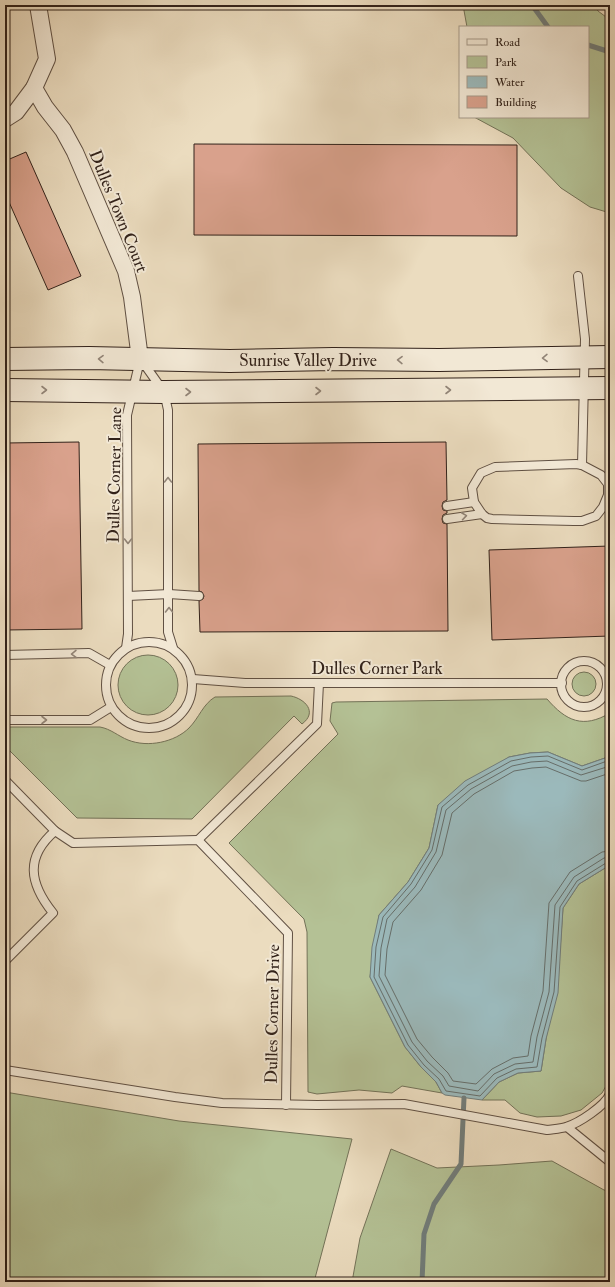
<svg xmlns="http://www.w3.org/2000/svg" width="615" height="1287" font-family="'IM FELL Double Pica',serif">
<rect width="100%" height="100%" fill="#ebdcbf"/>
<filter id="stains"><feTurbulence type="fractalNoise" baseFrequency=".005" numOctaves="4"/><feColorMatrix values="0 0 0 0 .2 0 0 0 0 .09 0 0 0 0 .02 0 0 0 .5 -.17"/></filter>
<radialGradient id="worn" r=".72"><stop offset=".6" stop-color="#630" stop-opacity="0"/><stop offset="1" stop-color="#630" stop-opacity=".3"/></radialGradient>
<!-- green -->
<g fill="#b4c195" stroke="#737258">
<polygon points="463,5 594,5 598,11 610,20 610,213 590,207 561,188 513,138 474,117 588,117 588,27 467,27"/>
<circle cx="148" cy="685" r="30"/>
<circle cx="584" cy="684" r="12"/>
<path d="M291 696C305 699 318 712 302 724L294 716 192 819 77 818 5 746V727H100C111 729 118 736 128 740 148 748 175 742 189 728 199 718 203 704 215 697Z"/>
<path d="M547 699C566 721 583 729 610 713V755L605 758 582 766 548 752 530 753 509 757 438 805 429 848 408 882 379 915 370 977 405 1047 421 1067 436 1082 442 1093 402 1086 392 1093 359 1090 317 1094 308 1092 307 932 304 919 229 843 338 734 330 721 332 703 336 702Z"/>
<polygon points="610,865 610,1079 602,1093 581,1110 561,1116 537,1117 520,1113 505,1100 482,1100 499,1082 518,1073 541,1071 560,950 563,908 579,884"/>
<polygon points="5,1092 179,1121 352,1139 314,1282 5,1282"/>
<polygon points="391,1149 437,1168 499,1165 552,1161 604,1190 610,1191 610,1282 352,1282 360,1238"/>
</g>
<!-- water -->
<polygon fill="#9bb9bb" stroke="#717d7b" points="548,752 582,766 605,758 610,755 610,865 579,884 563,908 558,993 546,1039 541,1071 518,1073 499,1082 482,1100 445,1095 442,1093 436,1082 421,1067 405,1047 370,977 372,947 379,915 408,882 429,848 438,805 465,781 509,757 530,753"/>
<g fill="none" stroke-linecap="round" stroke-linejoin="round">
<!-- shore -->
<g stroke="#666e6a" stroke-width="1">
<polyline points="610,760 582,770 548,756 531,757 511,761 468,785 442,807 432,850 411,884 383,917 376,947 374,977 408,1045 424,1065 439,1079 446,1091 480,1096 497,1078 516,1069 537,1067 542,1038 554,992 560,907 577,881 606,863 610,862"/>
<polyline points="610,766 581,775 547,761 531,762 512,766 471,789 446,810 436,852 415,887 387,919 381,948 379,976 412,1042 427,1061 443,1076 449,1086 478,1091 494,1074 515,1064 533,1062 537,1037 549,992 555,905 574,877 604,858 610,857"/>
<polyline points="610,773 586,781 581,781 546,767 532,768 514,771 474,794 452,813 442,855 421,890 393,922 387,949 385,975 417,1039 432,1057 448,1073 453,1081 476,1084 492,1069 513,1058 528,1056 531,1036 543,991 549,903 570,872 602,852 610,851"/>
</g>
<!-- stream -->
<g stroke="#717d7b" stroke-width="5">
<polyline points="532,5 548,27"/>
<polyline points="588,45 610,52"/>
<polyline points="422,1282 424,1234 434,1204 461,1164 464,1098"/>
</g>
</g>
<!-- building -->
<g fill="#d9a18c" stroke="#32221a">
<polygon points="194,144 517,145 517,236 194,235"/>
<polygon points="26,152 81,276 48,290 5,193 5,161"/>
<polygon points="79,442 82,629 5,630 5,443"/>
<polygon points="446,442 447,500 443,502 442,506 443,510 447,511 447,513 443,515 442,519 443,523 447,524 448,631 200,632 199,601 203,599 204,596 202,592 199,591 198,444"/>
<polygon points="610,546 610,636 492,640 489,550"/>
</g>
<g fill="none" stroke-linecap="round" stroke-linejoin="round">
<!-- lane casing -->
<g stroke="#605043" stroke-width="10">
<g id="lane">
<polyline points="578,276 585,339 582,465"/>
<polyline points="142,361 164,392 168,410 168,632 173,648"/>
<polygon points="576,464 582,465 601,475 608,484 608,495 603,507 596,516 582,521 574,521 492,519 487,518 482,514 474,502 472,488 481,473 495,467"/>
<polyline points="447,506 474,502"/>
<polyline points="447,519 482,514"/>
<polyline points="128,596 169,594 199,596"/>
<circle cx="149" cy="685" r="43"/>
<polyline points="126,648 128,634 127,415 140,360"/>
<polyline points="5,655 89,653 110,665"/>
<circle cx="584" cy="684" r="23"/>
<polyline points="193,679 245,683 562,683"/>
<polyline points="5,720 90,720 111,707"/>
<path d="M5 780 55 831C25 857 29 883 53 913L5 961"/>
<polyline points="55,831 73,843 198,840 288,933 286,1105"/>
<polyline points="198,840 317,724 319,683"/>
<path d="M5 1070 175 1097 222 1103 317 1105 404 1104 547 1130C553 1129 560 1129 566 1127 579 1123 605 1106 610 1094"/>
<polyline points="567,1127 610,1162"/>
</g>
</g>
<!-- street casing -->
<g stroke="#605043" stroke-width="18">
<g id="street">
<polyline points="34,88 45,107 63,130 75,152 126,271 132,297 140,359"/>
<polyline points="5,119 16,112 34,88 47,59 38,5"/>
</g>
</g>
<!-- secondary casing -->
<g stroke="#32221a" stroke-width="24">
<g id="secondary">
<polyline points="5,359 89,358 230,361 333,359 439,360 610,357"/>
<polyline points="5,390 164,392 610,388"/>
</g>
</g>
<!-- lane -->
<use href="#lane" stroke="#f2e8d5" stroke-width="8"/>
<!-- street -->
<use href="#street" stroke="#f2e8d5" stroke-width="16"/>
<!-- secondary -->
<use href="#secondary" stroke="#f2e8d5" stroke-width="22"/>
</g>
<!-- one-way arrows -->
<defs><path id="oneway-chevron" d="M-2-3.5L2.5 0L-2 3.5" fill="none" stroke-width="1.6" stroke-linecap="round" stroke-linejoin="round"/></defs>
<g stroke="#928578">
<use href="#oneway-chevron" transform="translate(545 358) rotate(179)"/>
<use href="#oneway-chevron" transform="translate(101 359) rotate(-179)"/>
<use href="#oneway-chevron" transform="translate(400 360) rotate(-179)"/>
<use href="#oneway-chevron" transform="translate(44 390)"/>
<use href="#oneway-chevron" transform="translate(448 390)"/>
<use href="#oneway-chevron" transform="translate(318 391)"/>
<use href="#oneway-chevron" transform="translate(188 392)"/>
<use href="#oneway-chevron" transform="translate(168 480) rotate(-90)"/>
<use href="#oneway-chevron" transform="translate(464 516) rotate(-8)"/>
<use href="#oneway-chevron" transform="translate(128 541) rotate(90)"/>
<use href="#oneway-chevron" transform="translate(169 610) rotate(-90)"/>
<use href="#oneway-chevron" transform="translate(74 654) rotate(179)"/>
<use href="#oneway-chevron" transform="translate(44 720)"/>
</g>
<g text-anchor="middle" stroke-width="4" stroke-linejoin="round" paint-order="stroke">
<!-- street labels -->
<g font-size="17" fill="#32221a" stroke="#f2e8d5">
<text transform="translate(119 211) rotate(68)" y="6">Dulles Town Court</text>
<text x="308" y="366">Sunrise Valley Drive</text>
<text transform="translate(114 475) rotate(-89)" y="6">Dulles Corner Lane</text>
<text x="377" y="674">Dulles Corner Park</text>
<text transform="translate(272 1014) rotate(-89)" y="6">Dulles Corner Drive</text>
</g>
</g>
<!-- margin -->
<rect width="615" height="1287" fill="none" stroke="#ebdcbf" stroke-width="20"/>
<rect x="6" y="6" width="603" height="1275" fill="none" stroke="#32221a" stroke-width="2"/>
<rect x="10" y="10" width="595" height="1267" fill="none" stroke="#32221a"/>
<!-- legend -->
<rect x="459" y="26" width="130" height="92" fill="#f2e8d5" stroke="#a5998a"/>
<rect x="467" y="39" width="20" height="6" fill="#f2e8d5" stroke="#a5998a"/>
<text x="495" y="46" font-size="12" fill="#32221a">Road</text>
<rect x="467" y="56" width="20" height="12" fill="#b4c195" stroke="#a5998a"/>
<text x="495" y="66" font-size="12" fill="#32221a">Park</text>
<rect x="467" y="76" width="20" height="12" fill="#9bb9bb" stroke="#a5998a"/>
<text x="495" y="86" font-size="12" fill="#32221a">Water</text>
<rect x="467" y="96" width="20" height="12" fill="#d9a18c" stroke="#a5998a"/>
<text x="495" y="106" font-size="12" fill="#32221a">Building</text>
<rect width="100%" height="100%" filter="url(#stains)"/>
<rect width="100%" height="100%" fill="url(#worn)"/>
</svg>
